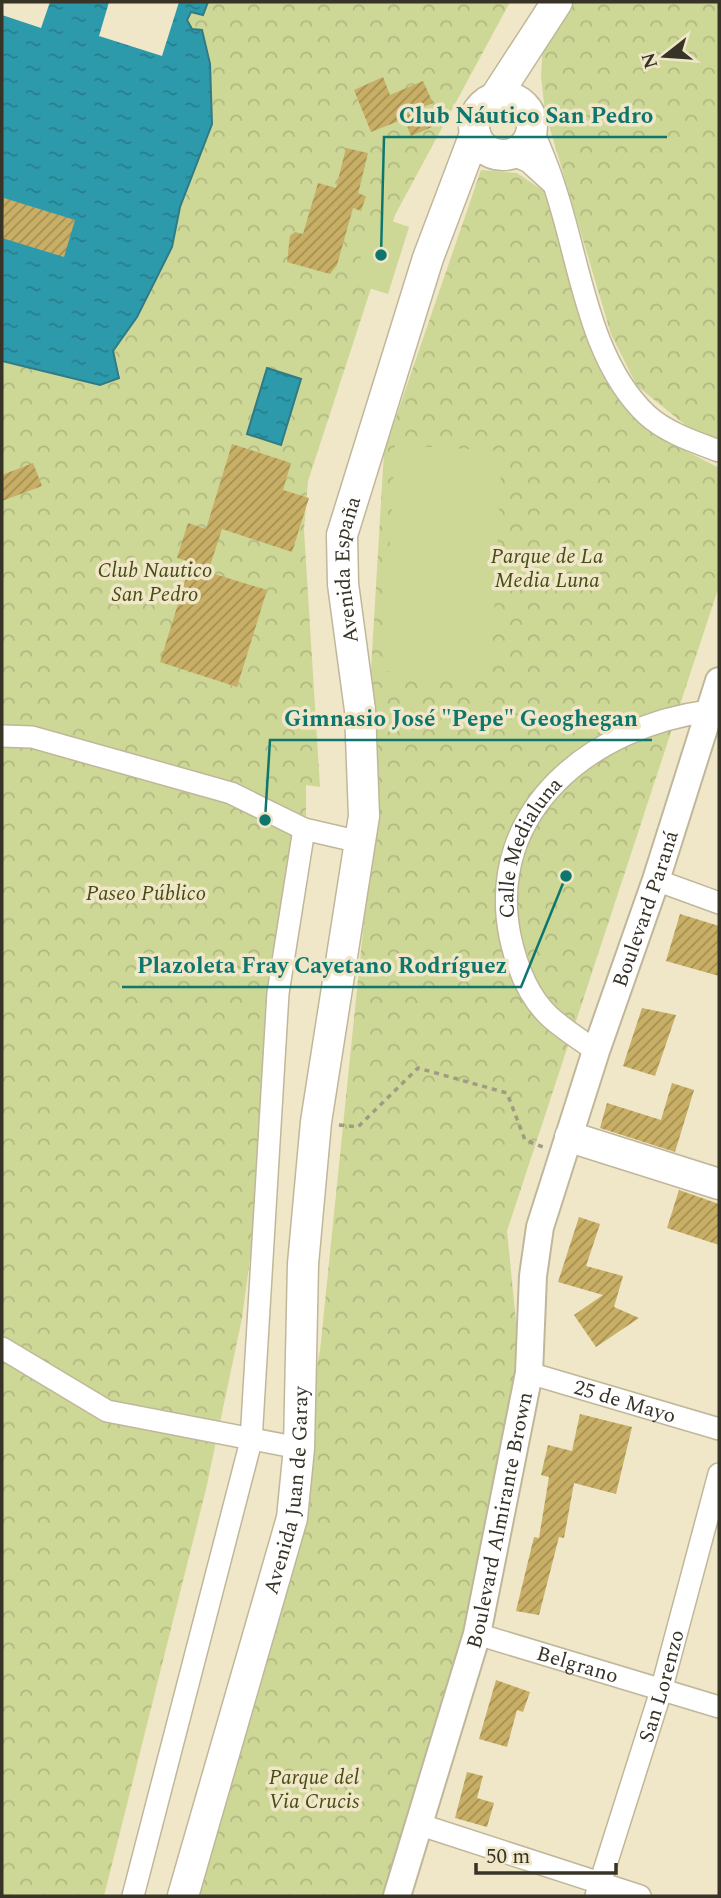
<svg xmlns="http://www.w3.org/2000/svg" width="721" height="1898" font-family="Spectral,serif">
<defs>
<pattern id="park-crowns" width="20" height="18" patternUnits="userSpaceOnUse" patternTransform="scale(1.75)"><rect width="20" height="18" fill="#cdd796"/><path d="M2 6a3 3 0 1 1 6 0M12 15a3 3 0 1 1 6 0" fill="none" stroke="#b1b981"/></pattern>
<pattern id="water-ripples" width="26" height="14" patternUnits="userSpaceOnUse" patternTransform="scale(1.75)"><rect width="26" height="14" fill="#2d9aac"/><path d="M2 4q2-2 4 0t4 0M15 11q2-2 4 0t4 0" fill="none" stroke="#277e8c"/></pattern>
<pattern id="building-hatch" width="6" height="6" patternUnits="userSpaceOnUse" patternTransform="scale(1.75)"><rect width="6" height="6" fill="#c8af65"/><path d="M-1 1l2-2M0 6l6-6M5 7l2-2" fill="none" stroke="#a38f53"/></pattern>
</defs>
<rect width="100%" height="100%" fill="#f0e6c8"/>
<!-- park -->
<g fill="url(#park-crowns)">
<polygon points="2,2 510,2 395,215 308,481 304,530 320,787 306,785 306,845 242,1318 206,1489 104,1896 2,1896 2,361 100,385 120,375 113,351 137,317 172,247 180,207 212,124 210,95"/>
<polygon points="569,2 719,2 719,439 689,428 637,386 611,334 545,112 541,76 543,43"/>
<polygon points="481,170 517,173 548,194 595,358 646,430 719,468 719,586 507,1231 521,1372 469,1631 392,1896 177,1896 269,1577 320,1351 374,823 371,670 384,452"/>
</g>
<!-- garden -->
<g fill="#cdd796">
<polygon points="374,215 409,227 388,294 353,283"/>
<polygon points="395,445 502,451 491,677 383,671"/>
</g>
<!-- water -->
<g fill="url(#water-ripples)" stroke="#307b84" stroke-width="2">
<polygon points="2,2 208,2 203,15 191,12 187,20 192,29 202,30 210,64 212,124 180,207 172,247 137,317 113,351 119,378 100,385 2,361"/>
<polygon points="267,368 301,379 281,445 247,434"/>
</g>
<!-- pier -->
<g fill="#f0e6c8">
<polygon points="2,2 50,2 41,28 2,15"/>
<polygon points="109,2 179,2 162,56 99,36"/>
</g>
<!-- building -->
<g fill="url(#building-hatch)">
<polygon points="383,77 390,95 423,81 433,103 423,107 432,127 411,136 404,119 371,132 354,90"/>
<polygon points="346,148 368,153 358,194 366,196 361,211 353,208 337,265 330,274 287,262 290,236 295,232 303,234 318,183 336,188"/>
<polygon points="4,198 75,220 64,257 2,238"/>
<polygon points="232,444 291,463 283,490 309,498 292,552 222,529 208,572 267,590 237,687 160,662 191,562 177,558 188,523 206,529"/>
<polygon points="33,463 42,486 2,501 2,475"/>
<polygon points="680,914 719,926 719,976 666,961"/>
<polygon points="642,1008 676,1015 655,1076 623,1066"/>
<polygon points="672,1083 694,1090 675,1152 600,1128 607,1103 661,1120"/>
<polygon points="679,1190 719,1204 719,1245 667,1228"/>
<polygon points="579,1217 600,1224 586,1266 623,1276 614,1307 639,1318 596,1347 574,1315 603,1295 558,1282"/>
<polygon points="580,1414 632,1427 616,1494 574,1483 564,1538 559,1537 539,1615 516,1611 534,1537 539,1538 549,1477 541,1475 548,1445 572,1451"/>
<polygon points="496,1680 530,1692 523,1712 517,1710 507,1747 479,1739"/>
<polygon points="467,1772 483,1776 477,1798 494,1803 487,1827 455,1818"/>
</g>
<g fill="none" stroke-linecap="round" stroke-linejoin="round">
<!-- minor casing -->
<g stroke="#c0b79a" stroke-width="24">
<g id="minor">
<path d="M532 128C540 148 549 168 555 188 580 262 588 359 647 415 667 433 695 442 719 451"/>
<polyline points="512,154 529,162 551,182"/>
<polyline points="2,736 32,737 231,793 304,829 360,842"/>
<polyline points="656,880 719,903"/>
<path id="s1" d="M596 1051C581 1040 563 1029 549 1016 527 995 516 964 510 936 485 809 594 726 709 711"/>
<polyline points="2,1348 107,1411 299,1448"/>
<path id="s2" d="M529 1373 719 1429"/>
<path id="s3" d="M477 1634 719 1707"/>
<polyline points="418,1824 640,1896"/>
<polyline points="133,1896 251,1441 278,993 304,829"/>
<path id="s4" d="M596 1896 661 1691 719 1474"/>
</g>
</g>
<!-- tertiary casing -->
<g stroke="#c0b79a" stroke-width="30">
<g id="tertiary">
<path id="s5" d="M397 1896 477 1634 529 1373 533 1276 540 1227 596 1051 656 880 719 681"/>
</g>
</g>
<!-- secondary casing -->
<g stroke="#c0b79a" stroke-width="33">
<g id="secondary">
<polyline points="496,96 557,2"/>
<circle cx="503" cy="126" r="29"/>
<polyline points="570,1137 719,1184"/>
<path id="s6" d="M183 1896 292 1518 299 1448 303 1264 316 1122 364 816 360 710 343 584 342 535 428 258 475 134"/>
</g>
</g>
<!-- path -->
<polyline stroke="#a29b84" stroke-width="3.5" stroke-dasharray="5 5" stroke-linecap="butt" points="339,1125 358,1127 418,1068 507,1093 525,1140 543,1147"/>
<!-- minor -->
<use href="#minor" stroke="#fff" stroke-width="21"/>
<!-- tertiary -->
<use href="#tertiary" stroke="#fff" stroke-width="26"/>
<!-- secondary -->
<use href="#secondary" stroke="#fff" stroke-width="30"/>
</g>
<g text-anchor="middle" stroke-width="7" stroke-linejoin="round" paint-order="stroke">
<!-- park labels -->
<g font-size="21" font-style="italic" fill="#454c14" stroke="#f0e6c8">
<text x="547" y="563">Parque de La<tspan x="547" dy="24">Media Luna</tspan></text>
<text x="155" y="577">Club Nautico<tspan x="155" dy="24">San Pedro</tspan></text>
<text x="146" y="900">Paseo Público</text>
<text x="314" y="1784">Parque del<tspan x="314" dy="24">Via Crucis</tspan></text>
</g>
<!-- street labels -->
<g font-size="21" fill="#373327" stroke="#f0e6c8">
<text dy="7" stroke="none"><textPath href="#s6" startOffset="1348">Avenida España</textPath></text>
<text dy="7" stroke="none"><textPath href="#s1" startOffset="243">Calle Medialuna</textPath></text>
<text dy="7" stroke="none"><textPath href="#s5" startOffset="1022">Boulevard Paraná</textPath></text>
<text dy="7" stroke="none"><textPath href="#s2" startOffset="100">25 de Mayo</textPath></text>
<text dy="7" stroke="none"><textPath href="#s6" startOffset="420">Avenida Juan de Garay</textPath></text>
<text dy="7" stroke="none"><textPath href="#s5" startOffset="390">Boulevard Almirante Brown</textPath></text>
<text dy="7" stroke="none"><textPath href="#s3" startOffset="105">Belgrano</textPath></text>
<text dy="7" stroke="none"><textPath href="#s4" startOffset="220">San Lorenzo</textPath></text>
</g>
</g>
<!-- callouts -->
<path fill="none" stroke="#0f766e" stroke-width="2.5" d="M381 255L384 137H667M265 820L270 740H652M566 876L521 987H122"/>
<g fill="#0f766e" stroke="#f0e6c8" stroke-width="2.5">
<circle cx="381" cy="255" r="7"/>
<circle cx="265" cy="820" r="7"/>
<circle cx="566" cy="876" r="7"/>
</g>
<g font-size="23" text-anchor="middle" font-weight="bold" fill="#0f766e" stroke="#f0e6c8" stroke-width="7" stroke-linejoin="round" paint-order="stroke">
<text x="526" y="123">Club Náutico San Pedro</text>
<text x="461" y="726">Gimnasio José "Pepe" Geoghegan</text>
<text x="322" y="973">Plazoleta Fray Cayetano Rodríguez</text>
</g>
<!-- border -->
<rect width="721" height="1898" fill="none" stroke="#373327" stroke-width="7"/>
<!-- north arrow -->
<g transform="translate(665 56) rotate(253)" stroke="#f0e6c8" stroke-width="5" paint-order="stroke">
<path d="M0-5L12 26L0 18L-12 26Z" fill="#373327"/>
<text y="-10" font-size="19" font-weight="bold" text-anchor="middle" fill="#373327">N</text>
</g>
<!-- scale -->
<path d="M476 1863v10h140v-10" fill="none" stroke="#373327" stroke-width="3.5"/>
<text x="486" y="1863" font-size="21" fill="#373327" stroke="#f0e6c8" stroke-width="5" paint-order="stroke">50 m</text>
</svg>
